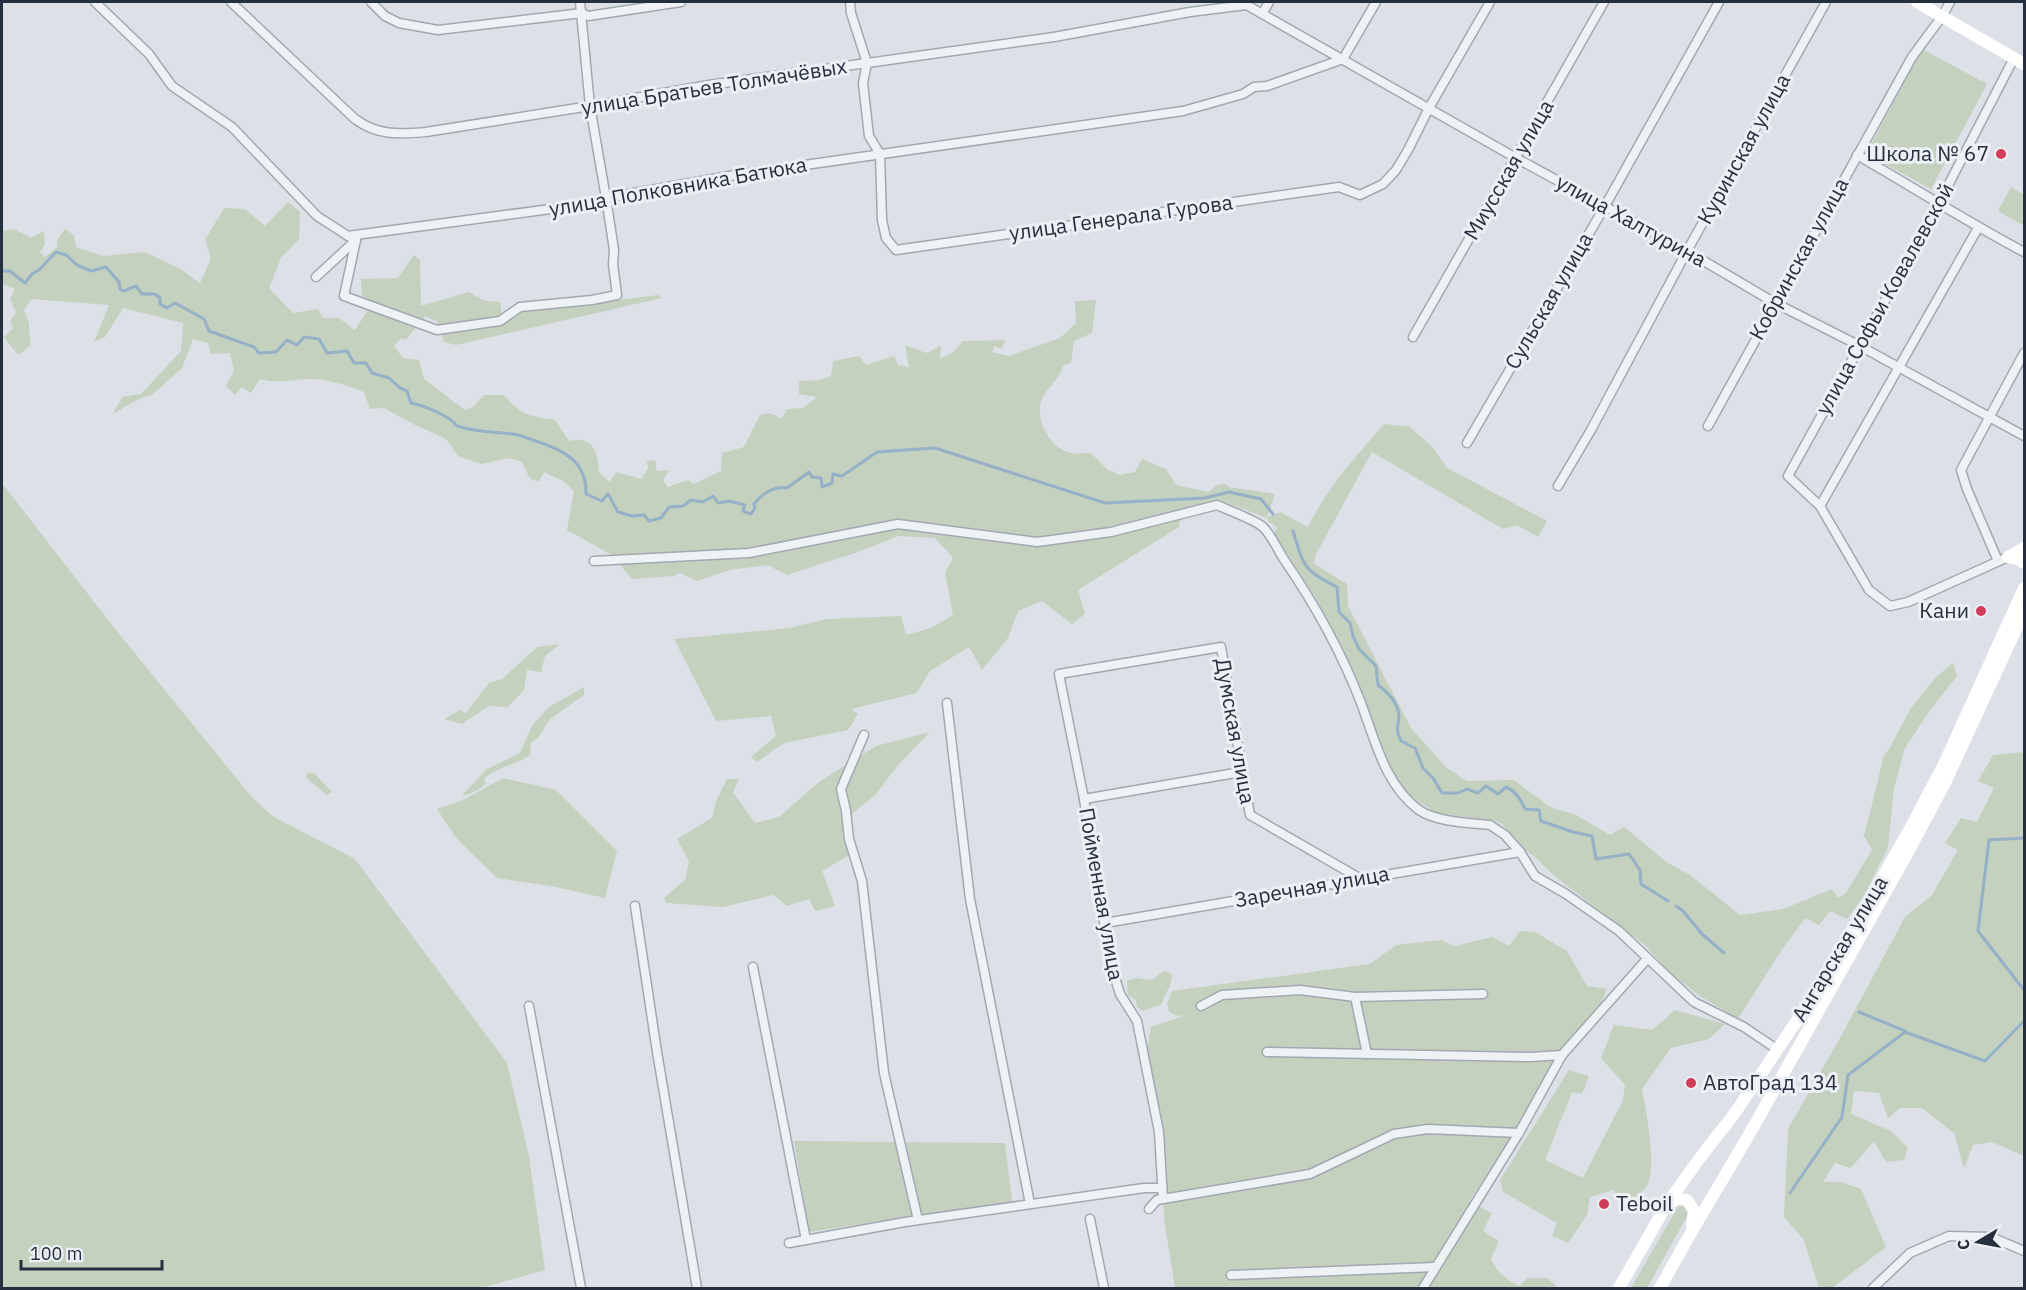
<svg xmlns="http://www.w3.org/2000/svg" width="2026" height="1290" font-family="'IBM Plex Sans',sans-serif">
<rect width="100%" height="100%" fill="#dde1e7"/>
<!-- green -->
<g fill="#c3d1be">
<polygon points="1922,49 1987,84 1931,189 1866,154"/>
<polygon points="2011,187 2024,195 2024,226 1998,211"/>
<path d="M288 202 300 212 299 239 281 258 269 288 293 313 318 309 323 318H339L355 330 373 302 362 296 361 279 398 278 414 255 420 260 421 306 468 292 485 301 500 302 502 317 520 307 607 296 619 300 658 295 662 298 456 345 444 342 437 321 425 316 406 340 401 338 394 346 403 358 419 360 424 379 465 410 474 406 484 395H504C522 416 529 416 555 420L569 441C593 435 598 452 599 473L610 482 616 472 642 479 648 468 647 461 655 460 657 471 669 470 663 481 668 487 688 480 694 484 721 471 722 453 744 447 760 415 769 413 782 418 787 409 803 408 817 397 799 394V381L819 380 831 376 833 361 859 356 866 365 894 356 898 365 909 367 905 345 926 353 941 346 940 359 952 353 963 341 1006 340 1001 349 995 346 992 352 1009 356 1060 338 1076 323 1075 301 1096 300 1092 333 1074 341 1071 363 1063 365C1059 381 1050 384 1043 397 1033 417 1048 445 1067 452 1074 455 1084 453 1091 453L1108 470 1120 475 1135 472 1142 459 1166 469 1176 485 1209 492 1214 487 1223 483 1229 487 1275 494 1267 517 1280 512 1308 527C1328 486 1355 458 1384 424L1410 427 1433 448 1447 468 1547 521 1538 537 1517 525 1503 529 1372 452 1315 556 1314 564 1347 584 1348 606 1411 728 1447 768 1467 781 1514 780 1550 807 1574 814 1610 835 1624 827 1668 863 1690 875 1740 915 1783 909 1832 889 1838 898 1846 893 1872 850 1863 834 1865 833 1884 755 1888 751 1911 708 1936 677 1953 663 1957 676 1930 710 1905 748 1894 788 1888 847 1864 896 1847 919 1830 911 1819 925 1805 918 1781 951 1738 1019 1700 996 1669 972 1646 946 1553 875 1536 858 1518 845 1503 825 1496 821 1436 813 1411 796 1398 781 1391 770 1358 684 1335 635 1314 595 1273 534 1277 528 1273 524 1270 523 1267 518 1227 503 1210 502 1181 509 1179 527 1078 590 1085 614 1072 624 1042 601 1018 611 1008 638 982 670 969 647 930 671 917 693 851 709 858 714 848 730 784 743 757 762 751 757 776 736 771 716 716 721 674 639 790 628 827 619 901 616 906 635 931 628 953 615 945 573 953 558 935 538 898 536 861 551 787 575 767 565 730 570 697 581 680 573 673 576 632 579 612 555 567 530 574 491 563 481 544 472 539 482 530 479 522 462 509 458 481 464 458 456 447 440 436 434 415 425 384 408 370 409 364 392C346 385 328 379 308 379 289 380 280 384 260 379L251 393 242 387 235 395 226 386 234 370 230 353 211 354 208 343 193 339 182 368 152 395 137 400 113 414 122 397 141 394 181 351 183 323 123 308 105 337 94 342 109 305 32 299 24 310 29 323 30 346 18 355 4 337 13 328 10 322 16 312 10 299 15 289 2 284V231L14 229 31 238 44 231 45 245 40 252 45 257 57 247V240L65 229 74 235 76 247 103 256 144 252 179 268 200 283 211 258 205 240 224 208 245 209 265 226Z"/>
<polygon points="2,483 112,625 250,795 272,816 355,859 507,1063 529,1156 545,1270 481,1288 2,1288"/>
<polygon points="560,644 545,656 541,672 527,670 524,690 508,707 489,706 462,724 444,719 460,710 466,713 489,683 502,679 537,647"/>
<path d="M584 687V695L549 720 538 738 531 743 530 755C516 765 496 767 484 779L486 783C480 789 471 795 462 795L487 769 520 753 533 724 549 707Z"/>
<polygon points="930,732 898,765 876,794 846,819 848,856 822,871 835,906 815,911 809,899 787,906 773,895 723,907 666,903 664,898 685,880 689,862 677,839 712,818 716,801 727,779 739,779 733,792 755,823 779,817 819,782 876,746"/>
<polygon points="2024,752 2024,1156 1992,1142 1973,1145 1964,1168 1954,1133 1922,1108 1900,1108 1888,1118 1879,1093 1854,1091 1851,1114 1891,1131 1908,1148 1904,1160 1886,1162 1874,1141 1851,1168 1835,1163 1823,1182 1841,1182 1861,1189 1886,1247 1832,1288 1819,1288 1804,1240 1784,1217 1788,1129 1840,1038 1905,917 1932,895 1958,850 1945,843 1961,818 1977,822 1994,788 1978,781 1993,755"/>
<polygon points="308,772 315,774 332,792 327,795 306,778"/>
<polygon points="503,778 556,790 617,851 605,898 551,886 497,878 456,838 437,809 465,799"/>
<path d="M1520 931 1535 932 1567 951 1587 986 1607 989 1589 1032 1551 1075 1516 1127 1507 1145 1469 1201 1492 1213 1483 1231 1499 1241 1491 1259C1498 1273 1505 1279 1519 1286L1527 1278H1548L1558 1288H1175L1164 1219 1161 1117 1147 1050 1151 1027 1186 1015 1178 1016 1169 1012 1167 1003 1172 991 1370 964 1396 945 1441 940 1455 946 1492 937 1509 946Z"/>
<path d="M1164 971 1169 972 1172 975C1172 985 1164 995 1162 1004L1143 1011 1137 1007 1136 1000 1128 995 1127 981 1136 978 1151 980Z"/>
<path d="M1675 1010 1725 1024 1709 1039 1671 1048 1642 1089C1646 1110 1658 1169 1646 1187 1642 1193 1633 1198 1628 1203L1615 1200 1614 1190 1590 1197 1587 1215 1568 1243 1552 1236 1557 1223 1503 1192 1500 1180 1569 1070 1589 1076 1582 1094 1572 1092 1545 1160 1583 1178 1623 1100 1625 1085 1601 1058 1614 1025 1652 1030Z"/>
<polygon points="794,1141 1005,1143 1012,1201 809,1232"/>
<polygon points="1680,1203 1683,1203 1689,1213 1647,1288 1631,1288"/>
</g>
<g fill="none" stroke-linecap="round" stroke-linejoin="round">
<!-- stream -->
<g stroke="#96b0c8" stroke-width="3">
<path d="M2 269 3 271H10L25 283 32 274 40 269 56 252 66 255 77 265 91 271 106 267 119 282 120 289 124 291 136 286 142 294H155L160 298V304L167 308 175 303 204 319 209 331 254 347 259 353 276 352 287 340 297 345 304 337 319 339 327 353 347 351 354 363H366L372 373 389 378 400 388 407 391 411 403C423 405 450 416 457 426 476 432 494 432 513 434 521 435 529 439 536 441 563 450 587 461 586 494L602 501 608 494 618 512 632 516 644 515 649 521 661 518 669 507 683 506 691 500 703 502 713 496 718 503 729 501 745 505 743 511 751 514 755 508 754 504C761 495 774 485 787 488L809 472 812 477 821 478 822 487 832 483 833 474 842 476 877 452 935 448 1105 503 1205 498 1229 492 1261 499 1273 514"/>
<path d="M1293 531C1304 567 1303 570 1337 587L1339 612 1350 623 1353 636 1359 649 1376 666 1378 685C1388 693 1399 703 1399 717 1398 730 1395 727 1401 741L1415 748 1423 768 1433 778 1442 793H1458L1467 789 1478 793 1486 786 1498 794 1506 787C1515 790 1521 800 1525 809L1539 810 1541 821 1573 832 1592 836 1596 859 1629 854 1640 870 1641 884 1668 901"/>
<polyline points="2024,838 1989,840 1978,931 2024,990"/>
<polyline points="1676,906 1683,911 1702,934 1724,953"/>
<polyline points="1859,1012 1905,1031"/>
<polyline points="1790,1193 1842,1117 1848,1075 1905,1032 1985,1061 2024,1021"/>
</g>
<!-- street casing -->
<g stroke="#a2a8b1" stroke-width="11">
<g id="street">
<polyline points="95,2 149,54 172,86 232,127 317,216 348,236 588,204 606,198 735,175 1183,111 1243,94 1254,87 1267,86 1343,59"/>
<path d="M231 2 355 119C378 136 399 134 426 132L590 106 709 85 1054 37 1190 12 1246 5"/>
<polyline points="371,2 385,16 399,23 438,30 582,13 588,16 681,2"/>
<polyline points="850,2 851,13 867,63 863,83 869,136 880,154 882,220 886,238 896,250 1339,187 1360,195 1383,184 1396,170 1408,150 1429,108 1490,2"/>
<polyline points="1243,3 1516,158 1687,251 1775,303 1860,346 2024,436"/>
<polyline points="1262,14 1269,2"/>
<polyline points="1343,59 1376,2"/>
<path d="M1857 155C1913 187 1967 222 2024 252"/>
<polyline points="348,236 356,240 344,296 437,330 500,321 520,307 592,300 617,295 613,264 614,250 606,198 590,106 580,2"/>
<polyline points="316,277 356,240"/>
<polyline points="1413,337 1604,2"/>
<polyline points="1708,426 1912,57 1943,15 1950,2"/>
<polyline points="1467,443 1605,206 1719,2"/>
<polyline points="1558,486 1591,430 1687,251 1826,2"/>
<polyline points="1820,506 1978,228"/>
<polyline points="2008,557 1908,602 1890,606 1869,590 1820,506 1788,476 1939,203 2014,58"/>
<path d="M594 561 749 553 898 524 1037 542 1111 532 1217 505C1228 510 1255 520 1263 527 1271 535 1277 548 1283 558 1314 603 1341 651 1361 703 1375 740 1385 785 1419 810 1436 822 1470 823 1490 825L1505 835 1520 852 1535 876 1566 894 1619 931 1694 1002 1744 1027 1778 1050"/>
<polyline points="1998,561 1967,489 1961,470 2024,353"/>
<polyline points="947,703 970,899 1030,1204"/>
<polyline points="864,735 841,789 846,811 849,839 862,881 884,1073 918,1220"/>
<polyline points="1084,799 1241,772"/>
<polyline points="635,906 657,1052 697,1288"/>
<polyline points="1105,923 1520,852"/>
<polyline points="753,967 806,1240"/>
<polyline points="1355,997 1367,1054"/>
<polyline points="529,1006 581,1288"/>
<polyline points="1201,1006 1222,995 1300,990 1355,997 1483,994"/>
<polyline points="1267,1052 1531,1057 1562,1055"/>
<polyline points="1163,1199 1159,1132 1137,1021 1120,994 1111,965 1084,799 1059,674 1221,647 1250,815 1361,879"/>
<polyline points="1149,1209 1157,1200 1310,1174 1394,1134 1428,1129 1519,1133"/>
<polyline points="1090,1219 1104,1288"/>
<polyline points="789,1243 905,1222 1144,1188 1161,1188"/>
<polyline points="1231,1275 1435,1267"/>
<polyline points="1423,1288 1519,1133 1562,1055 1647,959"/>
<polyline points="1873,1288 1910,1253 1949,1236 1991,1237 2024,1251"/>
</g>
</g>
<!-- street -->
<use href="#street" stroke="#eff2f5" stroke-width="8"/>
<!-- secondary -->
<g stroke="#fff" stroke-width="12">
<polyline points="1917,2 2024,64"/>
<polyline points="2008,557 2024,548"/>
<polyline points="2008,557 2018,559 2024,563"/>
<polyline points="1668,1204 1677,1199 1687,1200 1694,1211 1692,1225"/>
<polyline points="1619,1288 1667,1204 1702,1155 1735,1113 1808,1004 1837,957 1911,827 1945,762 2024,588"/>
<polyline points="1660,1288 1688,1238 1750,1133 1907,854 1944,785 2024,612"/>
</g>
</g>
<!-- markers -->
<g fill="#d13d58" stroke="#ecf0f5" stroke-width="2">
<circle cx="2001" cy="154" r="6"/>
<circle cx="1981" cy="611" r="6"/>
<circle cx="1691" cy="1083" r="6"/>
<circle cx="1604" cy="1204" r="6"/>
</g>
<g text-anchor="middle" stroke-width="6" stroke-linejoin="round" paint-order="stroke">
<!-- street labels -->
<g font-size="21" fill="#262f3e" stroke="#ecf0f5">
<text transform="translate(714 87) rotate(-9)" y="7">улица Братьев Толмачёвых</text>
<text transform="translate(1744 149) rotate(-61)" y="7">Куринская улица</text>
<text transform="translate(1509 170) rotate(-60)" y="7">Миусская улица</text>
<text transform="translate(678 187) rotate(-10)" y="7">улица Полковника Батюка</text>
<text transform="translate(1121 218) rotate(-8)" y="7">улица Генерала Гурова</text>
<text transform="translate(1631 221) rotate(29)" y="7">улица Халтурина</text>
<text transform="translate(1799 259) rotate(-61)" y="7">Кобринская улица</text>
<text transform="translate(1885 299) rotate(-61)" y="7">улица Софьи Ковалевской</text>
<text transform="translate(1549 301) rotate(-60)" y="7">Сульская улица</text>
<text transform="translate(1235 731) rotate(80)" y="7">Думская улица</text>
<text transform="translate(1312 887) rotate(-10)" y="7">Заречная улица</text>
<text transform="translate(1101 894) rotate(80)" y="7">Пойменная улица</text>
<text transform="translate(1840 949) rotate(-59)" y="7">Ангарская улица</text>
</g>
<!-- poi labels -->
<g font-size="21" fill="#262f3e" stroke="#ecf0f5" text-anchor="end">
<text x="1989" y="161">Школа № 67</text>
<text x="1969" y="618">Кани</text>
<text x="1703" y="1090" text-anchor="start">АвтоГрад 134</text>
<text x="1616" y="1211" text-anchor="start">Teboil</text>
</g>
</g>
<!-- border -->
<rect width="2026" height="1290" fill="none" stroke="#262f3e" stroke-width="6"/>
<!-- north arrow -->
<g transform="translate(1978 1242) rotate(260)" stroke="#ecf0f5" stroke-width="4.5" paint-order="stroke">
<path d="M0-4.5L10 22L0 15L-10 22Z" fill="#262f3e"/>
<text y="-9" font-size="16" font-weight="bold" text-anchor="middle" fill="#262f3e">С</text>
</g>
<!-- scale -->
<path d="M21 1260v9h141v-9" fill="none" stroke="#262f3e" stroke-width="3"/>
<text x="30" y="1260" font-size="18" fill="#262f3e" stroke="#ecf0f5" stroke-width="4.5" paint-order="stroke">100 m</text>
</svg>
